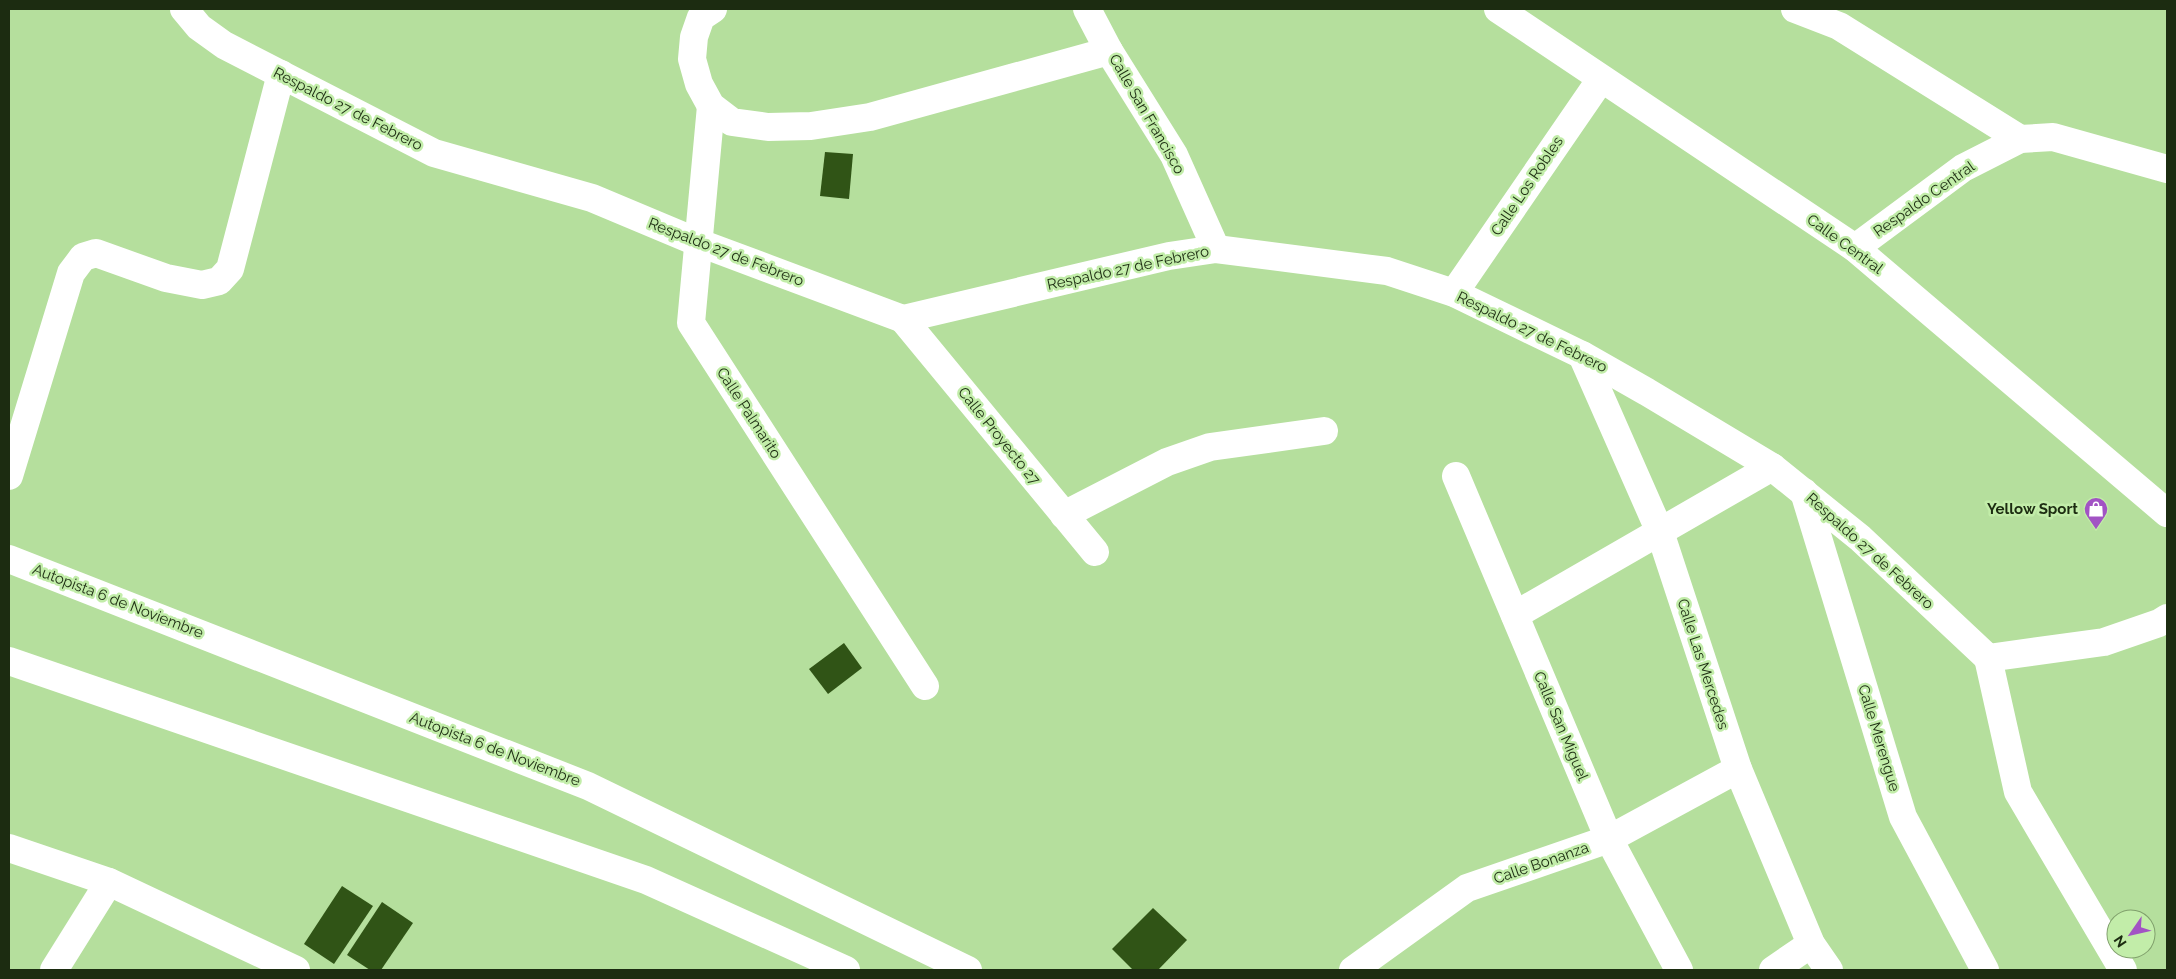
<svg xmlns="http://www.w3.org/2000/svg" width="2176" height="979" font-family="Raleway,sans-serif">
<rect width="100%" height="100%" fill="#b5df9d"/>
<!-- building -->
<g fill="#305416">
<polygon points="825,152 853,154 849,199 820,196"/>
<polygon points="844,643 862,668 828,694 809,669"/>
<polygon points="342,886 373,906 334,964 304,944"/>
<polygon points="382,902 413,923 381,970 370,970 347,955"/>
<polygon points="1153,908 1187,940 1158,970 1133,970 1112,949"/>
</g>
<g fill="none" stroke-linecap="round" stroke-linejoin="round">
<!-- minor -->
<g stroke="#fff" stroke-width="28">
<polyline points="184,9 199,27 224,45 434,153 592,198 697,242 903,319 1169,256 1216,249 1387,271 1454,293 1582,355 1647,392 1772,467 1860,538 1988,658 2104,642 2159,623 2167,618"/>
<polyline points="713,9 701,17 694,37 692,59 699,84 711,106 732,122 768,127 811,126 870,117 1109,51"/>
<polyline points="1087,9 1109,51 1174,155 1216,249"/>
<polyline points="1498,9 1855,248 2167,513"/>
<polyline points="1795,9 1839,26 2020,139"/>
<polyline points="711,106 691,323 925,686"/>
<polyline points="1855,248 1963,168 2020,139 2053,137 2167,169"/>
<polyline points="1454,293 1601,79"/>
<polyline points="903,319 1095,552"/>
<polyline points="1582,355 1660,532 1738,769 1811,944 1829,970"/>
<polyline points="9,476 71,273 83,257 96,253 166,278 202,285 219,281 230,269 281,74"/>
<polyline points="1456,476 1609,839 1679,970"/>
<polyline points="1804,492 1903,817 1985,970"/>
<polyline points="1064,515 1167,462 1210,447 1324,431"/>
<polyline points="1515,615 1772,467"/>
<polyline points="1988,658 2018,792 2123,970"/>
<polyline points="9,848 109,882 296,970"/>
<polyline points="54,970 109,882"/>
<polyline points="1353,970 1467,888 1609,839 1738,769"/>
<polyline points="1773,970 1811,944"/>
</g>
<!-- motorway -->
<g stroke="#fff" stroke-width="28">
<polyline points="9,559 588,786 968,970"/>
<polyline points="9,661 646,880 846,970"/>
</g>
</g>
<!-- icons -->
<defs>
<g id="shop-pin" transform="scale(1.25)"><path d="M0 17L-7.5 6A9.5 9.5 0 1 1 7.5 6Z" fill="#a253c4" stroke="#c2eda9"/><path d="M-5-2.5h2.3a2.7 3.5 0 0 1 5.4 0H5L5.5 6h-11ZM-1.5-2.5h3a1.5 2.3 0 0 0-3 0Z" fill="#fff"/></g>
</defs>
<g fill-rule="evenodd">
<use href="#shop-pin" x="2096" y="509"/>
</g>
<g text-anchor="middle" stroke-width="5" stroke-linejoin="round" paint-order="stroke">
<!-- street labels -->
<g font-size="15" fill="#1c2c11" stroke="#c2eda9">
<text transform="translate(348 109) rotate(27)" y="5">Respaldo 27 de Febrero</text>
<text transform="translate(1147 114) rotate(60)" y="5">Calle San Francisco</text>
<text transform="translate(1527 186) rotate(-56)" y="5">Calle Los Robles</text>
<text transform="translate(1924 199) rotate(-35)" y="5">Respaldo Central</text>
<text transform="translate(1845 244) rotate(36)" y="5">Calle Central</text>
<text transform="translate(726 252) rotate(21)" y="5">Respaldo 27 de Febrero</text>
<text transform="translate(1128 268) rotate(-12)" y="5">Respaldo 27 de Febrero</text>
<text transform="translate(1532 332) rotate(26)" y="5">Respaldo 27 de Febrero</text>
<text transform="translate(749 413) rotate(57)" y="5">Calle Palmarito</text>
<text transform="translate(999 436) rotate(51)" y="5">Calle Proyecto 27</text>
<text transform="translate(1870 551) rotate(42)" y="5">Respaldo 27 de Febrero</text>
<text transform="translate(118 601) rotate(21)" y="5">Autopista 6 de Noviembre</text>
<text transform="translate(1703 664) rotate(72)" y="5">Calle Las Mercedes</text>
<text transform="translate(1561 726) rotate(67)" y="5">Calle San Miguel</text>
<text transform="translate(1879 738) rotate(73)" y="5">Calle Merengue</text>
<text transform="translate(495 749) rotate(21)" y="5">Autopista 6 de Noviembre</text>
<text transform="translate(1541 863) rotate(-19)" y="5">Calle Bonanza</text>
</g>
<!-- poi labels -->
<g font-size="15" font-weight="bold" fill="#1c2c11" stroke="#c2eda9" text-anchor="end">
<text x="2078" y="514">Yellow Sport</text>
</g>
</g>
<!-- border -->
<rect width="2176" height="979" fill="none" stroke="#1c2c11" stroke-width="20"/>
<!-- north arrow -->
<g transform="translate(2131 934) rotate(236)"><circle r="24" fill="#c2eda9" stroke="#80a06c"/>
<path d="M0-4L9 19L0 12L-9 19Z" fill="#a253c4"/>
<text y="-8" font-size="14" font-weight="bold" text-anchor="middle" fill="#1c2c11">N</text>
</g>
</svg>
